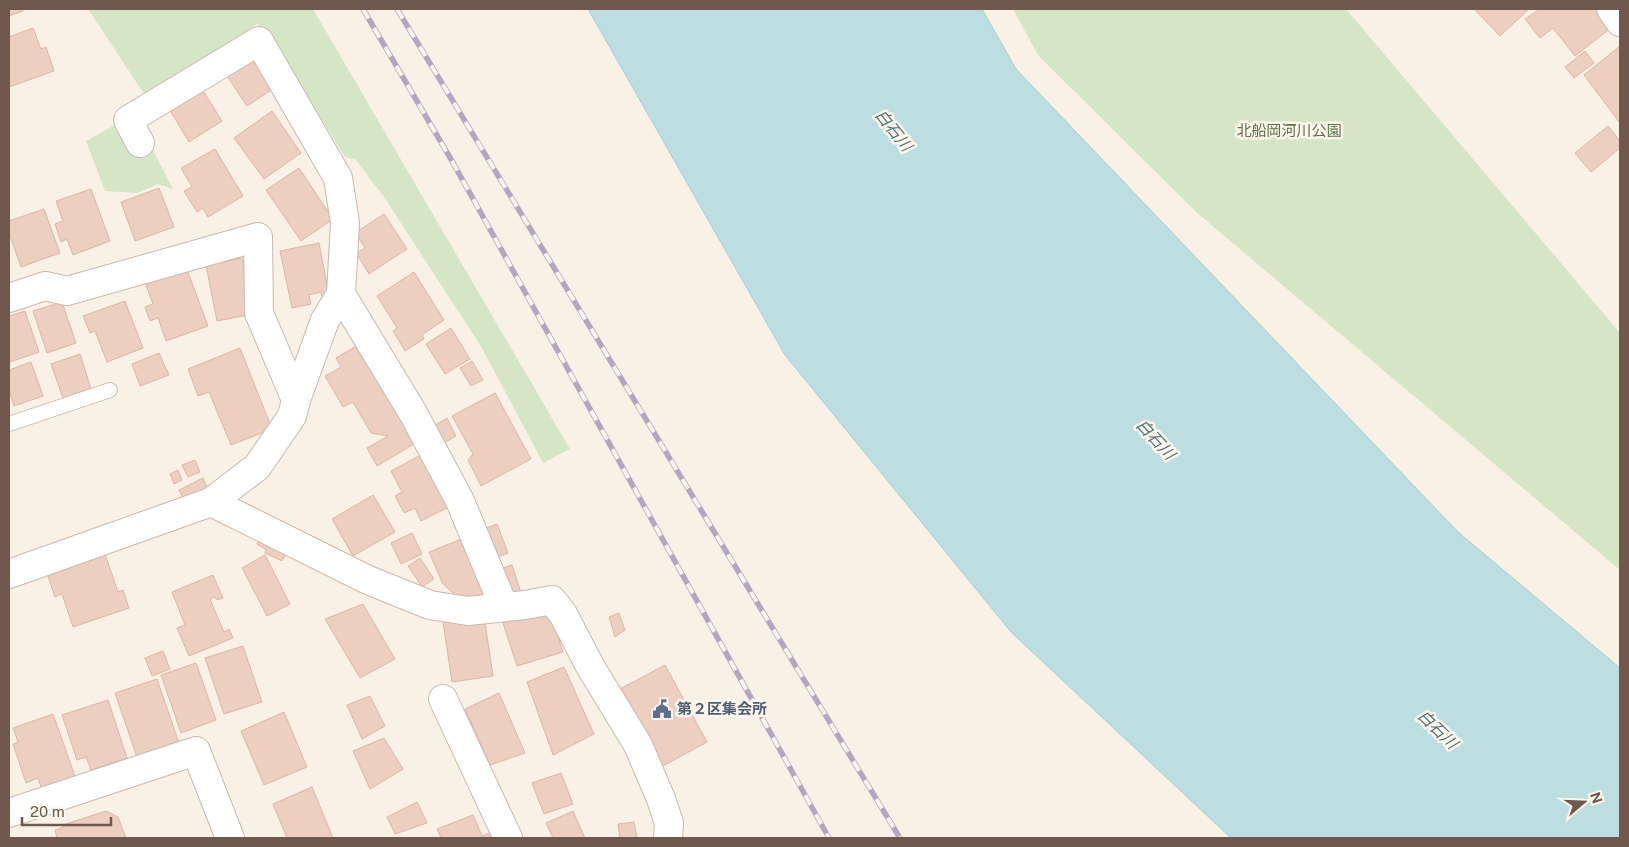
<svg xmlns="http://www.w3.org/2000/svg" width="1629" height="847" font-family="'Public Sans','Noto Sans JP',sans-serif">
<rect width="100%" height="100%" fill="#faf1e6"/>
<!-- green -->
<g fill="#d5e6c6">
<polygon points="88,9 313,9 570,449 543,463 482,348 384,197 356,160 345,157 268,33 257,24 202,60 144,94"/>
<polygon points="1013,9 1346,9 1620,333 1620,570 1196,212 1038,55"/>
<polygon points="115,125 134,158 152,148 173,189 158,184 137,193 105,191 86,141"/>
</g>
<!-- water -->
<polygon fill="#bddee1" stroke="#a5ced2" points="588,9 982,9 1016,69 1458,532 1620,668 1620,838 1231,838 1011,632 785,355"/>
<!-- building -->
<g fill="#eccfc1" stroke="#ddb5a3">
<polygon points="9,9 22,9 23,11 9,16"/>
<polygon points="1474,9 1529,9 1500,36"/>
<polygon points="1540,9 1604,9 1612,27 1575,56 1553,28 1540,38 1525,19"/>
<polygon points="33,28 41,49 46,47 54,71 9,87 9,37"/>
<polygon points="1620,46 1620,123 1584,75"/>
<polygon points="257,51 279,85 247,106 225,73"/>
<polygon points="1585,51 1594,63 1574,78 1565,67"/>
<polygon points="200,86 222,121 189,142 168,107"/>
<polygon points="272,111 301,153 264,179 234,138"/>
<polygon points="1608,126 1620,141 1620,148 1591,172 1575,153"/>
<polygon points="215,149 243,196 208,217 203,208 197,212 184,191 192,187 181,168"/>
<polygon points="299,168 333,219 301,241 266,190"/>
<polygon points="159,188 174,227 135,241 121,202"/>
<polygon points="91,189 110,241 73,255 67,239 61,242 55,224 63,221 56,201"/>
<polygon points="44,209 60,253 21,267 9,233 9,221"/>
<polygon points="384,214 407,249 369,274 356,253 365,248 355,233"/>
<polygon points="319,243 329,295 322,297 321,292 309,295 311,304 292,308 280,251"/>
<polygon points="242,258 253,314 217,321 206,265"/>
<polygon points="186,267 208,326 166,341 158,318 150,321 145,307 153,304 145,282"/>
<polygon points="414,272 444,320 422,335 424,339 405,351 393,331 397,328 377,296"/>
<polygon points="125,301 143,348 107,362 95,331 90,333 83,316"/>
<polygon points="62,302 76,343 47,353 33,311"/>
<polygon points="25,311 39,352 10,362 9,357 9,316"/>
<polygon points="451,328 470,359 445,374 426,344"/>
<polygon points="366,340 424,438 377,466 367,448 388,436 371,433 353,402 343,407 325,376 341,367 336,358"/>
<polygon points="240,348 272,429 231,445 209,392 198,396 188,369"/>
<polygon points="159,353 169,375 140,386 132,364"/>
<polygon points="80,354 91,389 63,398 51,364"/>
<polygon points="472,361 483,380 471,386 460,368"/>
<polygon points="31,362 43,396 14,406 9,390 9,370"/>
<polygon points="495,393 531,459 481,486 468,460 473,454 452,416"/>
<polygon points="447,418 456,436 437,447 427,430"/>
<polygon points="421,455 449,507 421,521 415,508 404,513 395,496 402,492 391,471"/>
<polygon points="195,460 200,472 188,477 182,465"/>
<polygon points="178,470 182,480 174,484 170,474"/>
<polygon points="203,478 209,491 185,503 179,490"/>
<polygon points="373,495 395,532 353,556 332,519"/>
<polygon points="497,524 508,553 492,559 481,530"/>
<polygon points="412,533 422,554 401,564 391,543"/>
<polygon points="262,535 289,549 282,561 265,553 267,550 257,544"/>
<polygon points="469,536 494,594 467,605 443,584 429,552"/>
<polygon points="104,551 118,592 123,590 129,608 73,627 62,594 55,597 46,570"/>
<polygon points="265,555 290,604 267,616 242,568"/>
<polygon points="420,558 434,579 422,587 408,566"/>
<polygon points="512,565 522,596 507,601 497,570"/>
<polygon points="213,575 223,598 217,600 215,597 210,599 224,632 229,629 233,638 189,656 177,628 185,625 172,592"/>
<polygon points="363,604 395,659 360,678 325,619"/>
<polygon points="548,606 563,652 517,666 502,620"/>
<polygon points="619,613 625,630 615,637 609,617"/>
<polygon points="484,616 493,676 452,682 443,622"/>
<polygon points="243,646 262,702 224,714 205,658"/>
<polygon points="163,651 170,669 152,676 145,658"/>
<polygon points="196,663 216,720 181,733 161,675"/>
<polygon points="665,665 707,742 661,767 618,690"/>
<polygon points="564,667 594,734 553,755 527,682"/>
<polygon points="157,679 180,746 138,760 115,693"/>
<polygon points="499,693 525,753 490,765 465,709"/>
<polygon points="370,696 385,726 362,739 347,705"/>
<polygon points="108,700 127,758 91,770 86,757 77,760 62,715"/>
<polygon points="284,712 307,767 264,785 241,731"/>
<polygon points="53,714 76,779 42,790 38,778 26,783 13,744 18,742 13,728"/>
<polygon points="384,738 403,769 370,789 353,751"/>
<polygon points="561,773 573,804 544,814 532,783"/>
<polygon points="312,787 333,838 287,838 273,804"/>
<polygon points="417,802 427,823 395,834 387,817"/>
<polygon points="106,811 118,817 126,838 57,838 55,830 64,827 63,825"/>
<polygon points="573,811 585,838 553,838 546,823"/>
<polygon points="473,815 482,836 499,830 503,838 441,838 437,829"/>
<polygon points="634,822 637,838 620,838 618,824"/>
</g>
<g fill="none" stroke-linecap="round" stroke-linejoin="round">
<!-- service casing -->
<g stroke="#cab8ae" stroke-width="16">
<polyline id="service" points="9,424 110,390"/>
</g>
<!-- minor casing -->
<g stroke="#cab8ae" stroke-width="30">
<g id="minor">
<polyline points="1611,9 1620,22"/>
<polyline points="341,294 413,413 460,501 504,607"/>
<polyline points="9,298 45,286 67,291 258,237 259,313 296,400"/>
<polyline points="211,502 368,580 430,605 468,611 525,605 552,600 563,614 590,666 638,745 661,799 669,823 668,838"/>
<polyline points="9,574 211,502 257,467 292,416 296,400 325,320 341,294 345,223 338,178 259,41 128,120 140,143"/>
<polyline points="443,699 508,838"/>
<polyline points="9,813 196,751 230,838"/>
</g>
</g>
<!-- service -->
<use href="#service" stroke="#fff" stroke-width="14"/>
<!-- minor -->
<use href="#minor" stroke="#fff" stroke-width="28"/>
<!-- rail casing -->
<g stroke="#b3a6c2" stroke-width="5.5">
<g id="rail">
<polyline points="363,9 452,161 829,838"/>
<polyline points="397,9 900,838"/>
</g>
</g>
<!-- rail -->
<use href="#rail" stroke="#fdf5ec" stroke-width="4" stroke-dasharray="11" stroke-linecap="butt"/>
</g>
<!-- icons -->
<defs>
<g id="civic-bare" transform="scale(1.5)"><path d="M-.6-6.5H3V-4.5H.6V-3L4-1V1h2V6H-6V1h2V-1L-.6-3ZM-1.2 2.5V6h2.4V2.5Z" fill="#5c6f8a" stroke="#fdf5ec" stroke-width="2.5" paint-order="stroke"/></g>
</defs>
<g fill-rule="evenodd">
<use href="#civic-bare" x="662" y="709"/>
</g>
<g text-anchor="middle" stroke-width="5" stroke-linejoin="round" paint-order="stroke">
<!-- park labels -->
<g font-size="15" fill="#587547" stroke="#fdf5ec">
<text x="1289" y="136">北船岡河川公園</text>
</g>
<!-- service labels -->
<g font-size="15" font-weight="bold" fill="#4e5e75" stroke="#fdf5ec" text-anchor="start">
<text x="677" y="714">第２区集会所</text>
</g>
<!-- water labels -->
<g font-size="16" font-style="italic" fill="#47767b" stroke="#fdf5ec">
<text transform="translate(894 130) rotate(51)" y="6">白石川</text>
<text transform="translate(1156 439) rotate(47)" y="6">白石川</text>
<text transform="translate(1438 729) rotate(44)" y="6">白石川</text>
</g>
</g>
<!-- border -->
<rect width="1629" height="847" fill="none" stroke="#70584e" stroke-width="20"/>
<!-- north arrow -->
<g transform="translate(1584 802) rotate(71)" stroke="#fdf5ec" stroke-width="4" paint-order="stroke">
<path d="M0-4L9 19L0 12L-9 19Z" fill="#70584e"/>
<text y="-8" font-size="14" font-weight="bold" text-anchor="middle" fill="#70584e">N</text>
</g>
<!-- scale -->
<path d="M22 817v8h89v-8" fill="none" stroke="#70584e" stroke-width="2.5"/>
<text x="30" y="817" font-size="15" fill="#70584e" stroke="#fdf5ec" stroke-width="4" paint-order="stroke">20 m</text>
</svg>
